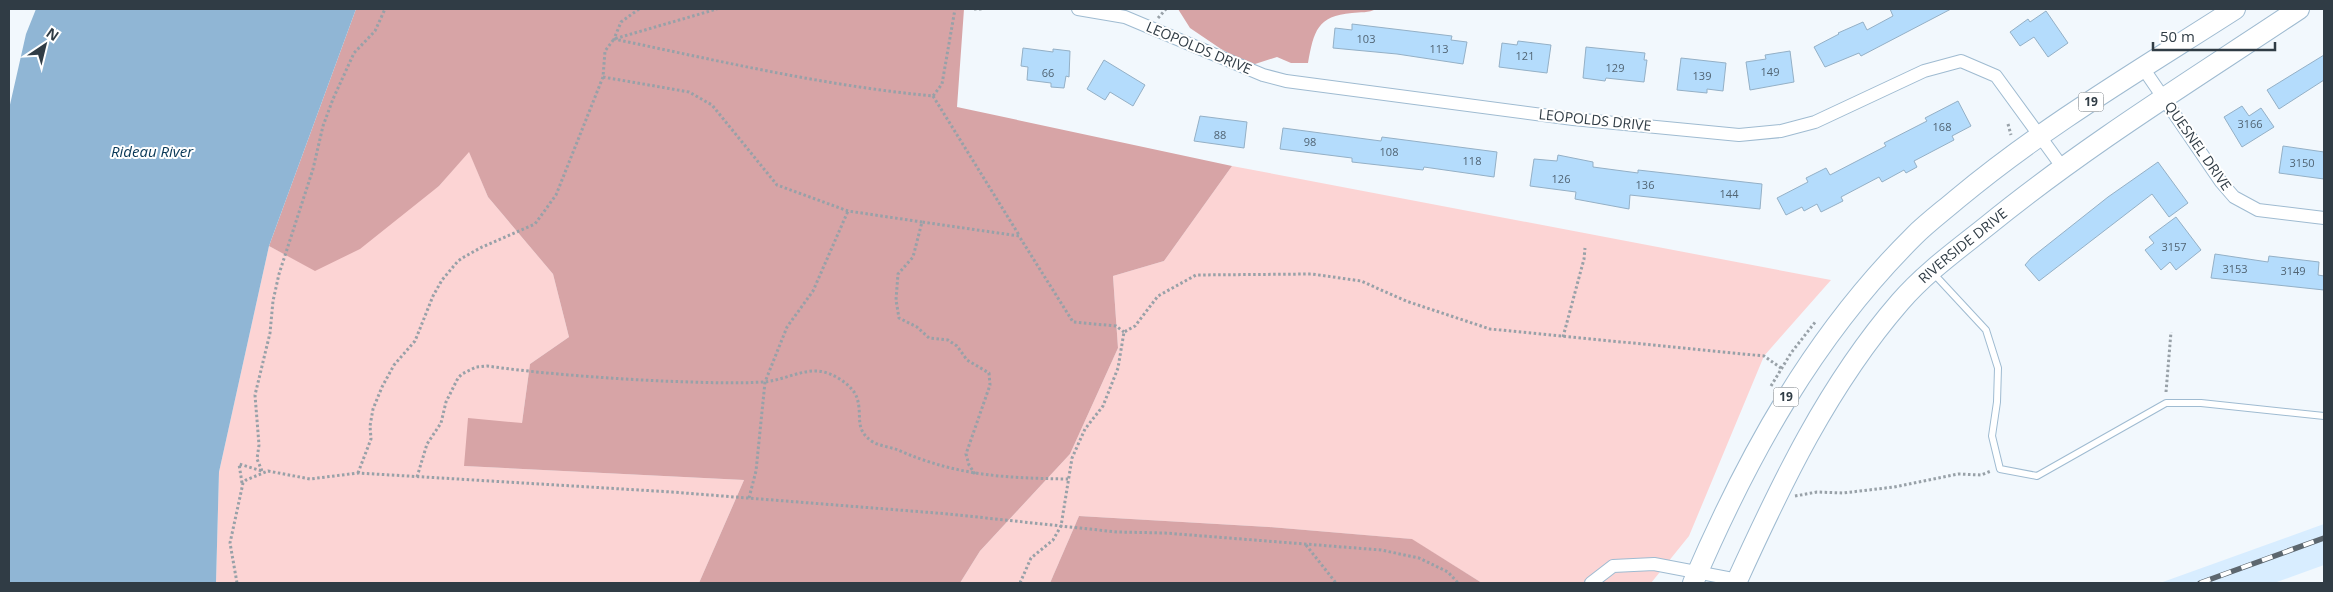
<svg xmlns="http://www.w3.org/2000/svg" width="2333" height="592" font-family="'Open Sans',sans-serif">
<rect width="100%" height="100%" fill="#f2f8fd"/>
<!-- built -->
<polygon fill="#d8edff" points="2324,524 2324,565 2274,583 2160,583"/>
<!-- green -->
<g fill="#fcd4d4">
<polygon points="469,151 488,197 553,274 569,337 530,364 522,423 464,466 744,480 699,583 216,583 219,472 269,246 315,270 439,186"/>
<polygon points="1232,166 1831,280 1764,356 1689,536 1651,583 1482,583 1411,539 1269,527 1079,516 1050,583 960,583 980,551 1070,454 1118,348 1113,276 1164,261"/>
</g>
<!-- forest -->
<g fill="#d7a4a6">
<polygon points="356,9 964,9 957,107 1232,166 1164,261 1113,276 1118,348 1070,454 980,551 960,583 699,583 744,480 464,466 468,418 522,423 530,364 569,337 553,274 488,197 469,152 439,186 360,249 315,271 269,246"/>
<path d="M1178 9H1376C1369 13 1360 12 1352 13 1317 16 1314 31 1308 63H1291L1277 57 1255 64 1247 63 1221 49 1190 28Z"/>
<polygon points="1079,516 1269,527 1412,539 1482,583 1050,583"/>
</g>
<!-- water -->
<polygon fill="#90b6d5" points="36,9 356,9 269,246 219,472 216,583 9,583 9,109 26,34"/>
<!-- building -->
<g fill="#b4dcfc" stroke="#94b0c6">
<polygon points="1890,9 1951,9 1861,56 1859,53 1825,67 1814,47 1839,34 1838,33 1863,22 1867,30 1893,16"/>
<polygon points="2046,11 2068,43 2048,57 2034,37 2020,46 2010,32 2028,19 2030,22"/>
<polygon points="1352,24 1452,36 1451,40 1467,42 1463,64 1397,54 1333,48 1335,28 1352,30"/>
<polygon points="1518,41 1551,45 1547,73 1499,67 1502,43 1517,45"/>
<polygon points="1586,47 1645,53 1644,60 1647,60 1644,82 1606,78 1605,81 1583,78"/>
<polygon points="1023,48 1053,52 1053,49 1070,51 1069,77 1066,76 1064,88 1051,87 1051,83 1027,80 1028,67 1021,66"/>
<polygon points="1790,51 1794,82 1750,90 1746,62 1766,59 1765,55"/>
<polygon points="2324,55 2324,80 2279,109 2267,90"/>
<polygon points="1681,58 1726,63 1723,91 1707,89 1707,93 1677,90"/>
<polygon points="1104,60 1145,85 1133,106 1110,92 1105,100 1087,89"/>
<polygon points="1958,101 1971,126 1952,136 1954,140 1914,161 1917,167 1906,173 1904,170 1882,182 1879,177 1841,197 1843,201 1821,212 1817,204 1804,211 1802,207 1786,215 1777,198 1808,182 1806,178 1826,168 1830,175 1886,146 1884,143 1927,121 1925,118"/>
<polygon points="2242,106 2249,116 2261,108 2274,127 2242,147 2224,117"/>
<polygon points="1200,116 1247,122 1244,148 1194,141"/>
<polygon points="1283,128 1381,141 1382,137 1497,152 1494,177 1424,167 1423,170 1352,162 1352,158 1280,149"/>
<polygon points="2283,146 2324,152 2324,179 2279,173"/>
<polygon points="1558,155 1593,162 1593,167 1638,173 1638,170 1762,184 1760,209 1630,195 1629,209 1575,199 1576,192 1530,186 1534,159 1557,161"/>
<polygon points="2158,162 2188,203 2169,217 2152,194 2039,281 2025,265 2031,258 2108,197"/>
<polygon points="2176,217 2201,250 2176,270 2170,262 2161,270 2145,250 2154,243 2149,237"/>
<polygon points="2215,254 2268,262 2269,256 2319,262 2318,275 2324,276 2324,290 2211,278"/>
</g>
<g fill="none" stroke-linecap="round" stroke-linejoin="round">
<!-- lane casing -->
<g stroke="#9fbbd1" stroke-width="8">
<polyline id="lane" points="1934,274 1986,330 1998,368 1997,402 1992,436 2000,469 2037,476 2166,403 2201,403 2324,416"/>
</g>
<!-- street casing -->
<g stroke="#9fbbd1" stroke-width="14">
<g id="street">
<polyline points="1078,9 1125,17 1263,75 1286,81 1573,119 1739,135 1781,131 1815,122 1924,71 1961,61 1996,76 2063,168"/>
<polyline points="2143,68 2221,182 2234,197 2258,210 2324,218"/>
<polyline points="1591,583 1613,566 1654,564 1738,580"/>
</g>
</g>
<!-- primary casing -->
<g stroke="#9fbbd1" stroke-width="22">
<g id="primary">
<path d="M1693 583C1748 455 1814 335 1914 236 1927 223 1943 211 1957 199 2043 127 2140 70 2235 9"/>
<path id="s1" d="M1736 583C1781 484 1828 385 1900 302 1925 273 1957 250 1987 226 2085 146 2194 79 2299 9"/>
</g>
</g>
<!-- path -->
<g stroke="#98a1a8" stroke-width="3" stroke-dasharray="2.5 2.5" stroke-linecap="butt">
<path d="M639 9 621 22 614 39C719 61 826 86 933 96L942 84 955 9"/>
<polyline points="974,9 984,9"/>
<polyline points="1158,18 1166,9"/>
<polyline points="603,77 689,92 712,105 777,185 848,211 922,222"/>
<polyline points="933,96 1019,235"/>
<polyline points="2008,124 2011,135"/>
<polyline points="1563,337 1584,259 1585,248"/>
<polyline points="1771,386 1791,353 1816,321"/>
<polyline points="2166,392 2171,332"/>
<polyline points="262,471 257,459 259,445 255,395 270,333 273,301 279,274 313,169 323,126 333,99 354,53 375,31 385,9"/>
<polyline points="358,473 371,439 370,426 373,409 382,387 394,365 415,341 433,296 442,280 458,261 464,257 482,247 535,224 556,195 603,77 605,51 614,39 717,9"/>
<polyline points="975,474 969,465 966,454 990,385 989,373 967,360 957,346 948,340 929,338 917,327 899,318 896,300 898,274 913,257 922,222 1019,236 1073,322 1116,326 1124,332"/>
<path d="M417 477 427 444 441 423 446 402 458 378 462 374 476 367 487 366C545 374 603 378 661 381 694 382 729 384 763 382 781 381 800 370 818 371 832 372 853 385 857 398 863 416 853 429 873 442 880 446 890 447 898 450 957 476 1005 478 1068 479"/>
<polyline points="242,483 239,464 262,471"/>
<polyline points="1795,496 1817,492 1843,493 1894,487 1958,474 1981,475 1991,471"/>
<polyline points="749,498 756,471 765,382 787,327 813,291 848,211"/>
<polyline points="1306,545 1336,583"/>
<polyline points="237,583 230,543 243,483 246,480 268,471 310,479 358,473 672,492 949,514 1117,532 1165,533 1381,550 1419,558 1448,572 1458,583"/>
<polyline points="1020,583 1031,558 1053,540 1061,526 1072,458 1085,429 1103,406 1118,368 1124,332 1135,326 1158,296 1196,275 1312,274 1361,281 1406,301 1490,329 1764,356 1781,368"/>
</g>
<!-- lane -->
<use href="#lane" stroke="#fff" stroke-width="6"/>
<!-- street -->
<use href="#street" stroke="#fff" stroke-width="12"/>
<!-- primary -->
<use href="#primary" stroke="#fff" stroke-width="20"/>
<!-- rail casing -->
<g stroke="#5d676f" stroke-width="5.5">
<polyline id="rail" points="2200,583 2324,538"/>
</g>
<!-- rail -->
<use href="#rail" stroke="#fff" stroke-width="4" stroke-dasharray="11" stroke-linecap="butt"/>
</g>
<g text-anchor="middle" stroke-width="4" stroke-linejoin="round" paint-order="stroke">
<!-- number labels -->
<g font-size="11" fill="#516473">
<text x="1366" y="43">103</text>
<text x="1439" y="53">113</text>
<text x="1525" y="60">121</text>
<text x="1615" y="72">129</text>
<text x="1770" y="76">149</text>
<text x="1048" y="77">66</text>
<text x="1702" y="80">139</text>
<text x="2250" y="128">3166</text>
<text x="1942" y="131">168</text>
<text x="1220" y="139">88</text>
<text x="1310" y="146">98</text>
<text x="1389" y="156">108</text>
<text x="1472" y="165">118</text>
<text x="2302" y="167">3150</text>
<text x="1561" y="183">126</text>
<text x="1645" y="189">136</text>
<text x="1729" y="198">144</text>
<text x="2174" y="251">3157</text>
<text x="2235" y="273">3153</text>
<text x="2293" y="275">3149</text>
</g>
<!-- shield labels -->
<g fill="#fff" stroke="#6e767d" stroke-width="1">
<rect x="2078.5" y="92.5" width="25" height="19" rx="4"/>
<rect x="1773.5" y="387.5" width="25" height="19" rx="4"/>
</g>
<g font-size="12" font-weight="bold" fill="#303c45">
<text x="2091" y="106">19</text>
<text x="1786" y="401">19</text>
</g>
<!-- street labels -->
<g font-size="14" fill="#303c45" stroke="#fff">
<text transform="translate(1199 48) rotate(23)" y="5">LEOPOLDS DRIVE</text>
<text transform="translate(1595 120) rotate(6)" y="5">LEOPOLDS DRIVE</text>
<text transform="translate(2198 146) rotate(55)" y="5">QUESNEL DRIVE</text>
<text dy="5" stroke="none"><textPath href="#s1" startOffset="411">RIVERSIDE DRIVE</textPath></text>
</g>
<!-- water labels -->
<g font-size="15" font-style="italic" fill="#083857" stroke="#fff">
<text x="152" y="157">Rideau River</text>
</g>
</g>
<!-- border -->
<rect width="2333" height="592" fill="none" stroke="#303c45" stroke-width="20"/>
<!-- north arrow -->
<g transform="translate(45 45) rotate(35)" stroke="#ffffff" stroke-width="4" paint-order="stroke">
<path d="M0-4L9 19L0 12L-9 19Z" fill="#303c45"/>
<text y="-8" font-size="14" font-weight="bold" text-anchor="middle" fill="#303c45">N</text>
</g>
<!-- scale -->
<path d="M2153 42v8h122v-8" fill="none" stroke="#303c45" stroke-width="2.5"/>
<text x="2160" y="42" font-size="15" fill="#303c45" stroke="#ffffff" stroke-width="4" paint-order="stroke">50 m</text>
</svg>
